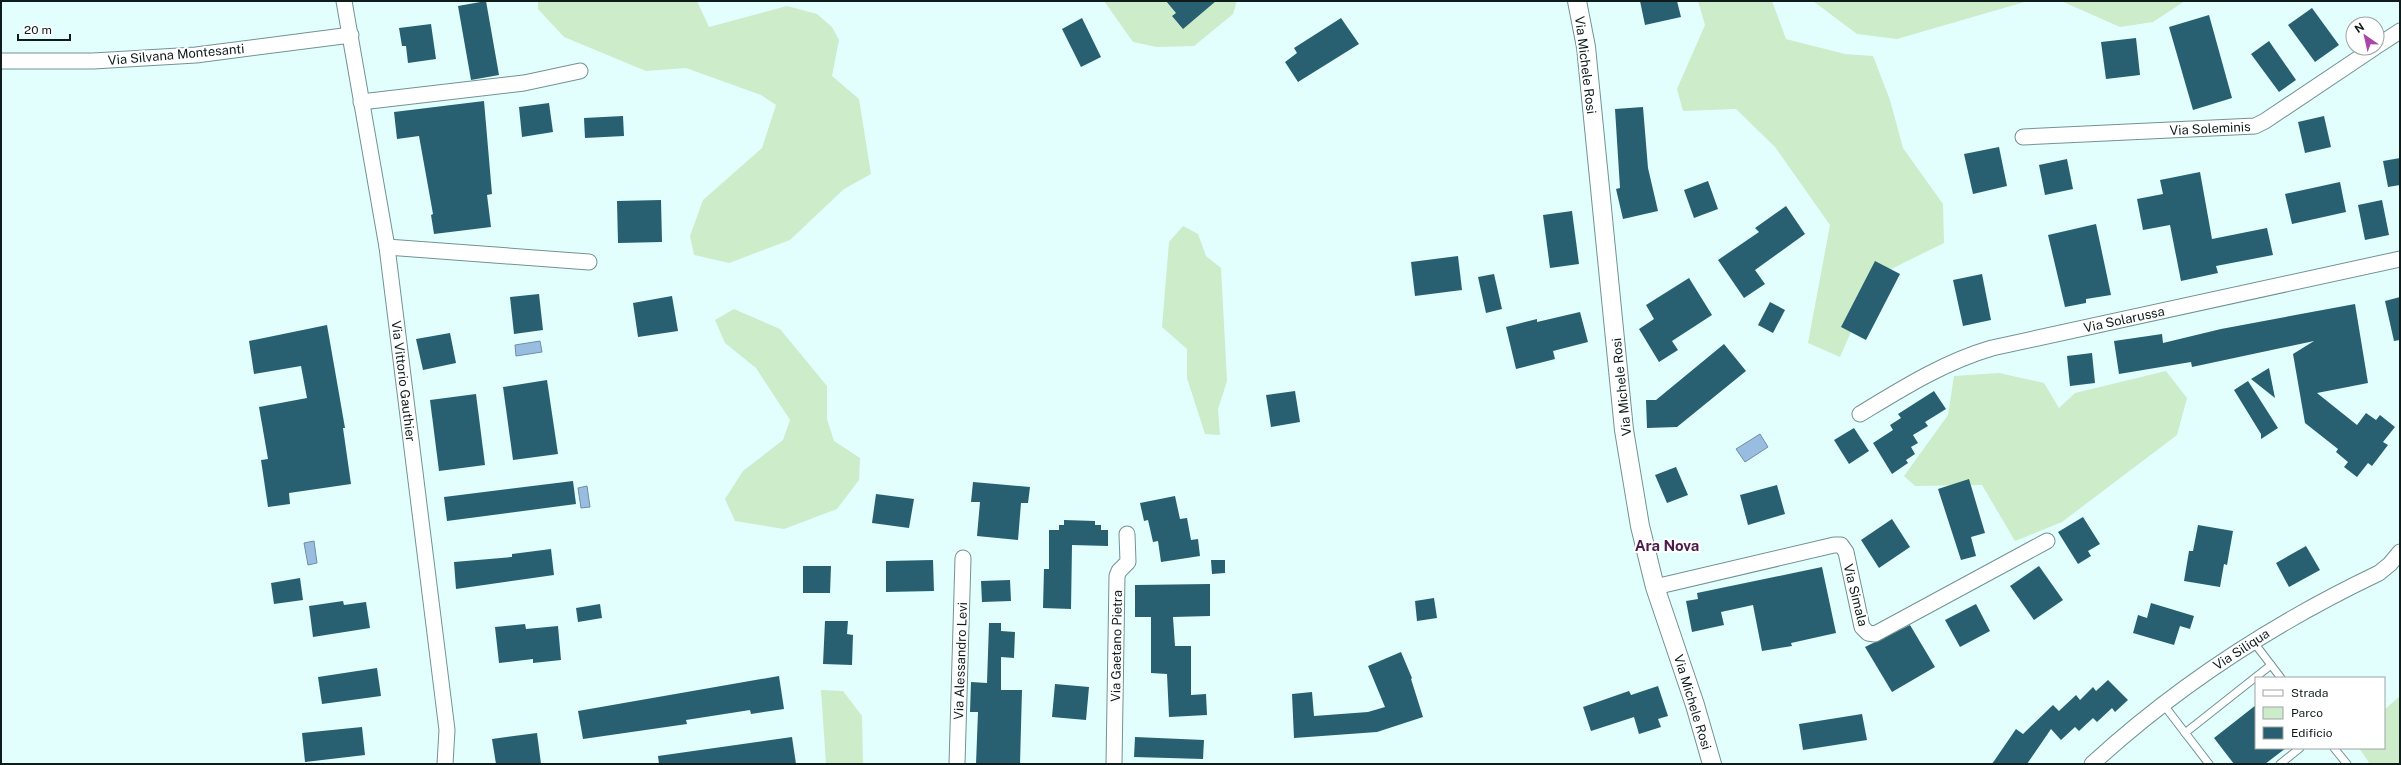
<svg xmlns="http://www.w3.org/2000/svg" width="2401" height="765" font-family="'Public Sans',sans-serif">
<rect width="100%" height="100%" fill="#e2fffe"/>
<!-- green -->
<g fill="#cdecca">
<polygon points="538,1 697,1 709,27 787,6 817,14 832,27 839,40 832,76 859,99 871,174 844,189 790,240 729,263 694,255 690,236 703,200 762,148 776,105 761,95 686,68 646,71 564,37 538,9"/>
<polygon points="1104,1 1237,1 1233,14 1194,46 1157,47 1133,42"/>
<polygon points="1698,1 1772,1 1786,39 1845,54 1873,56 1890,100 1903,148 1943,204 1944,243 1875,277 1840,357 1808,343 1830,225 1775,147 1736,109 1683,111 1677,89 1705,25"/>
<polygon points="1813,1 2028,1 1897,39 1857,34"/>
<polygon points="2061,1 2185,1 2153,22 2120,27"/>
<polygon points="1183,226 1198,234 1206,256 1221,268 1227,381 1218,409 1220,435 1205,434 1187,378 1187,349 1162,327 1169,242"/>
<polygon points="734,309 780,329 827,386 827,419 834,441 860,458 859,480 837,509 784,529 735,521 725,499 743,471 783,440 790,420 756,368 725,343 715,320"/>
<polygon points="2166,371 2187,398 2177,435 2062,522 2015,541 1982,485 1915,486 1904,476 1948,415 1954,376 1999,373 2044,383 2059,408 2075,393"/>
<polygon points="821,690 843,691 862,716 863,764 826,764"/>
<polygon points="2400,696 2400,764 2370,764 2359,748 2384,748 2384,710"/>
</g>
<!-- water -->
<g fill="#99bde1" stroke="#708da6">
<polygon points="540,341 542,352 516,356 515,345"/>
<polygon points="1760,434 1768,447 1745,462 1736,449"/>
<polygon points="587,486 590,507 581,508 578,488"/>
<polygon points="314,541 317,563 308,565 304,543"/>
</g>
<!-- building -->
<g fill="#286071">
<polygon points="486,1 499,75 471,80 458,6"/>
<polygon points="1166,1 1216,1 1183,29 1172,16 1176,13"/>
<polygon points="1640,1 1677,1 1681,17 1645,25"/>
<polygon points="2312,8 2339,45 2315,62 2288,25"/>
<polygon points="2209,15 2232,98 2193,110 2169,27"/>
<polygon points="1082,18 1101,57 1081,67 1062,29"/>
<polygon points="1341,18 1359,44 1298,82 1285,62 1297,53 1294,48"/>
<polygon points="431,24 436,59 408,63 406,46 402,46 399,28"/>
<polygon points="2136,38 2140,75 2106,79 2101,42"/>
<polygon points="2269,41 2296,80 2279,92 2251,54"/>
<polygon points="484,101 492,194 487,195 491,227 434,234 431,215 433,214 419,136 397,139 394,112"/>
<polygon points="549,103 553,132 522,137 519,107"/>
<polygon points="1643,107 1648,168 1658,211 1623,219 1616,189 1620,188 1615,109"/>
<polygon points="623,116 624,136 585,138 584,118"/>
<polygon points="2324,116 2331,147 2305,153 2298,122"/>
<polygon points="1999,147 2007,186 1973,194 1964,154"/>
<polygon points="2400,158 2400,185 2388,187 2383,161"/>
<polygon points="2067,159 2073,189 2045,195 2039,165"/>
<polygon points="2200,172 2212,239 2267,228 2273,255 2216,266 2218,273 2181,281 2170,225 2143,230 2137,199 2163,194 2160,180"/>
<polygon points="1708,181 1718,209 1694,218 1684,190"/>
<polygon points="2340,182 2346,212 2292,224 2285,194"/>
<polygon points="661,200 662,242 618,243 617,201"/>
<polygon points="2382,200 2389,235 2365,240 2358,205"/>
<polygon points="1786,206 1805,234 1755,270 1765,284 1744,298 1718,260 1759,232 1755,228"/>
<polygon points="1572,211 1579,264 1550,268 1543,215"/>
<polygon points="2096,224 2111,295 2086,299 2086,303 2065,307 2048,235"/>
<polygon points="1458,256 1462,290 1415,296 1411,262"/>
<polygon points="1875,261 1900,274 1866,340 1841,327"/>
<polygon points="1494,274 1502,309 1486,313 1478,277"/>
<polygon points="1982,274 1991,320 1963,326 1953,280"/>
<polygon points="1689,278 1712,315 1672,341 1678,350 1659,362 1639,329 1654,319 1646,305"/>
<polygon points="539,294 543,330 514,334 510,297"/>
<polygon points="672,296 678,331 638,337 633,303"/>
<polygon points="2400,297 2400,340 2394,341 2385,301"/>
<polygon points="1770,302 1785,310 1773,333 1758,325"/>
<polygon points="2355,304 2368,383 2317,393 2357,425 2366,413 2376,420 2380,415 2395,427 2383,442 2388,445 2372,466 2368,463 2357,477 2344,467 2348,462 2336,452 2338,449 2305,423 2293,354 2314,341 2192,367 2191,362 2119,374 2114,341 2162,334 2163,343 2221,329"/>
<polygon points="1580,312 1588,342 1553,351 1555,359 1516,369 1506,327 1537,319 1537,322"/>
<polygon points="327,325 345,428 343,428 351,484 289,493 290,504 268,507 261,460 268,459 259,407 307,398 301,366 254,374 249,341"/>
<polygon points="450,333 456,363 423,370 416,339"/>
<polygon points="1724,344 1746,371 1677,427 1647,428 1646,400 1656,400"/>
<polygon points="2092,353 2095,383 2070,386 2067,356"/>
<polygon points="2269,368 2275,398 2251,379"/>
<polygon points="547,380 558,454 513,460 503,387"/>
<polygon points="2248,381 2278,428 2261,439 2261,434 2234,390"/>
<polygon points="1295,391 1300,422 1271,427 1266,395"/>
<polygon points="1934,391 1946,409 1925,422 1928,426 1913,435 1918,443 1911,447 1915,454 1906,460 1908,463 1892,474 1873,443 1893,430 1890,425 1901,418 1898,414"/>
<polygon points="476,394 485,465 439,471 430,400"/>
<polygon points="1854,428 1869,451 1849,464 1834,440"/>
<polygon points="1676,467 1688,495 1667,503 1655,475"/>
<polygon points="1969,479 1985,533 1971,537 1976,556 1961,560 1938,489"/>
<polygon points="573,481 576,504 447,521 444,497"/>
<polygon points="973,482 1030,487 1028,503 1021,503 1018,540 977,536 980,502 971,502"/>
<polygon points="1777,485 1785,514 1748,525 1740,495"/>
<polygon points="876,494 914,499 909,528 872,523"/>
<polygon points="1175,496 1180,519 1187,518 1191,540 1198,539 1200,556 1161,562 1158,541 1153,542 1148,520 1144,521 1140,503"/>
<polygon points="2083,517 2100,544 2088,551 2091,556 2078,564 2058,532"/>
<polygon points="1892,519 1910,547 1879,568 1861,540"/>
<polygon points="1064,520 1095,521 1095,525 1101,525 1101,530 1108,530 1108,546 1072,545 1071,609 1043,608 1044,569 1049,569 1049,530 1059,530 1059,525 1064,525"/>
<polygon points="2198,525 2233,531 2227,565 2224,564 2220,587 2184,581 2189,551 2193,551"/>
<polygon points="2306,546 2320,570 2289,587 2276,563"/>
<polygon points="551,549 554,575 456,589 454,562 512,557 512,554"/>
<polygon points="933,560 934,591 886,592 886,561"/>
<polygon points="1211,560 1225,560 1225,573 1212,574"/>
<polygon points="803,566 831,566 830,593 803,593"/>
<polygon points="2039,566 2063,600 2034,620 2010,586"/>
<polygon points="1822,567 1836,633 1791,643 1792,646 1762,651 1753,605 1721,612 1724,625 1692,632 1686,601 1698,599 1697,593"/>
<polygon points="300,578 303,600 274,604 271,583"/>
<polygon points="1010,580 1011,601 982,602 981,581"/>
<polygon points="1210,584 1210,616 1173,617 1175,646 1191,646 1191,695 1206,694 1207,715 1169,717 1167,674 1151,673 1151,617 1135,617 1135,585"/>
<polygon points="1434,598 1437,618 1417,621 1415,601"/>
<polygon points="343,601 344,605 366,602 370,628 313,637 309,606"/>
<polygon points="2151,603 2194,616 2190,629 2180,626 2174,645 2133,633 2138,615 2147,618"/>
<polygon points="600,604 602,618 578,622 576,608"/>
<polygon points="1976,604 1990,631 1960,647 1945,620"/>
<polygon points="825,621 848,621 847,634 853,635 852,665 823,664"/>
<polygon points="989,623 1001,623 1001,631 1015,632 1014,658 1001,657 1001,690 1022,690 1020,764 976,764 978,712 970,712 971,682 987,683"/>
<polygon points="525,624 526,629 558,626 561,660 533,663 533,659 499,663 495,627"/>
<polygon points="1910,625 1935,667 1892,692 1865,647"/>
<polygon points="1401,652 1412,678 1411,679 1423,717 1377,732 1294,738 1292,694 1312,692 1314,716 1368,712 1385,707 1368,666"/>
<polygon points="377,668 381,696 322,704 318,677"/>
<polygon points="779,676 784,709 751,714 750,710 686,720 687,724 583,739 578,711"/>
<polygon points="2108,680 2128,700 2115,712 2112,708 2097,722 2093,718 2079,731 2075,727 2061,740 2051,729 2027,764 1992,764 2016,729 2023,734 2053,705 2059,711 2076,695 2080,700 2093,687 2096,691"/>
<polygon points="1055,684 1089,687 1086,720 1052,717"/>
<polygon points="1658,686 1668,716 1658,719 1661,727 1639,734 1634,717 1591,731 1583,707 1629,691 1631,695"/>
<polygon points="2256,705 2256,748 2286,748 2265,764 2234,764 2214,738"/>
<polygon points="1862,714 1867,740 1803,750 1799,724"/>
<polygon points="362,727 365,755 305,762 302,733"/>
<polygon points="537,733 541,764 496,764 492,739"/>
<polygon points="792,737 796,764 659,764 658,756"/>
<polygon points="1135,737 1204,740 1203,759 1134,757"/>
</g>
<g fill="none" stroke-linecap="round" stroke-linejoin="round">
<!-- service casing -->
<g stroke="#719393" stroke-width="9">
<g id="service">
<polyline points="2252,640 2281,678"/>
<polyline points="2163,704 2209,764"/>
<polyline points="2185,733 2271,665"/>
<polyline points="2334,748 2347,764"/>
<polyline points="2280,764 2300,748"/>
</g>
</g>
<!-- minor casing -->
<g stroke="#719393" stroke-width="17">
<g id="minor">
<polyline points="344,1 387,247 447,730 445,764"/>
<polyline points="2377,46 2400,31"/>
<polyline points="1,61 93,61 196,55 351,35"/>
<polyline points="361,102 524,83 580,71"/>
<polyline points="2023,137 2255,126 2265,121 2374,48"/>
<polyline points="387,247 589,262"/>
<path d="M1860 414C1903 388 1944 362 1992 348L2400 259"/>
<polyline points="1655,587 1834,545 1841,545 1846,552 1862,627 1868,633 1875,634 2047,541"/>
<polyline points="957,764 963,558"/>
<polyline points="1114,764 1117,576 1119,571 1128,562 1127,534"/>
<path d="M2092 764C2178 685 2274 623 2379 573L2390 564 2400 552"/>
</g>
</g>
<!-- tertiary casing -->
<g stroke="#719393" stroke-width="20">
<polyline id="tertiary" points="1577,1 1586,47 1624,430 1640,526 1655,587 1695,705 1712,764"/>
</g>
<!-- service -->
<use href="#service" stroke="#fff" stroke-width="7"/>
<!-- minor -->
<use href="#minor" stroke="#fff" stroke-width="15"/>
<!-- tertiary -->
<use href="#tertiary" stroke="#fff" stroke-width="18"/>
</g>
<g text-anchor="middle" stroke-width="4" stroke-linejoin="round" paint-order="stroke">
<!-- street labels -->
<g font-size="13" fill="#0f1c1c" stroke="#fff">
<text transform="translate(176 54) rotate(-5)" y="5">Via Silvana Montesanti</text>
<text transform="translate(1586 65) rotate(83)" y="5">Via Michele Rosi</text>
<text transform="translate(2210 128) rotate(-3)" y="5">Via Soleminis</text>
<text transform="translate(2124 319) rotate(-12)" y="5">Via Solarussa</text>
<text transform="translate(404 381) rotate(83)" y="5">Via Vittorio Gauthier</text>
<text transform="translate(1621 387) rotate(-96)" y="5">Via Michele Rosi</text>
<text transform="translate(1856 595) rotate(76)" y="5">Via Simala</text>
<text transform="translate(1116 646) rotate(-89)" y="5">Via Gaetano Pietra</text>
<text transform="translate(2241 649) rotate(-33)" y="5">Via Siliqua</text>
<text transform="translate(960 661) rotate(-88)" y="5">Via Alessandro Levi</text>
<text transform="translate(1693 702) rotate(73)" y="5">Via Michele Rosi</text>
</g>
<!-- quarter labels -->
<g font-size="15" font-weight="bold" fill="#4c1b4c" stroke="#fff">
<text x="1667" y="551">Ara Nova</text>
</g>
</g>
<!-- border -->
<rect width="2401" height="765" fill="none" stroke="#0f1c1c" stroke-width="4"/>
<!-- legend -->
<rect x="2255" y="677" width="130" height="72" fill="#ffffff" stroke="#9fa4a4"/>
<rect x="2263" y="690" width="20" height="6" fill="#ffffff" stroke="#9fa4a4"/>
<text x="2291" y="697" font-size="12" fill="#0f1c1c">Strada</text>
<rect x="2263" y="707" width="20" height="12" fill="#cdecca" stroke="#9fa4a4"/>
<text x="2291" y="717" font-size="12" fill="#0f1c1c">Parco</text>
<rect x="2263" y="727" width="20" height="12" fill="#286071" stroke="#9fa4a4"/>
<text x="2291" y="737" font-size="12" fill="#0f1c1c">Edificio</text>
<!-- north arrow -->
<g transform="translate(2365 36) rotate(326)"><circle r="19" fill="#ffffff" stroke="#9fa4a4"/>
<path d="M0-3L7 15L0 10L-7 15Z" fill="#aa45aa"/>
<text y="-6" font-size="11" font-weight="bold" text-anchor="middle" fill="#0f1c1c">N</text>
</g>
<!-- scale -->
<path d="M18 34v6h52v-6" fill="none" stroke="#0f1c1c" stroke-width="2"/>
<text x="24" y="34" font-size="12" fill="#0f1c1c" stroke="#ffffff" stroke-width="3" paint-order="stroke">20 m</text>
</svg>
